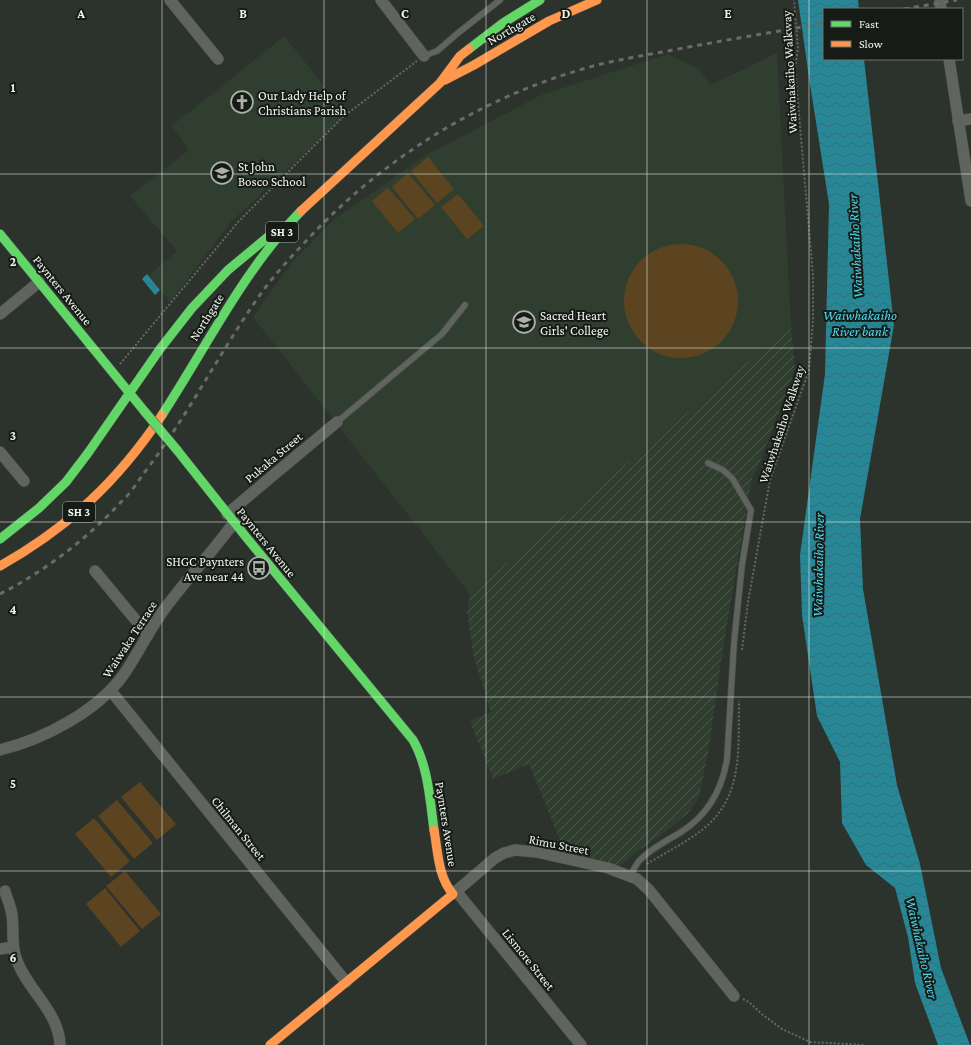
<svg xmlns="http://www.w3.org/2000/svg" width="971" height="1045" font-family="'Crimson Pro',serif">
<defs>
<pattern id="industrial-furrows" width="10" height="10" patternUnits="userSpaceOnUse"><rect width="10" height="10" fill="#303e2f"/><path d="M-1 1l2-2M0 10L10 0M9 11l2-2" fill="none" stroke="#4e5a4d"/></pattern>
<pattern id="water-waves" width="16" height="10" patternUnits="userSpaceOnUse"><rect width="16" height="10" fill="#278796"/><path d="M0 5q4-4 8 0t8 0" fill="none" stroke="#346f76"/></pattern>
</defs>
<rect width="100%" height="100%" fill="#2c322c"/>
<!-- built -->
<g fill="#303e2f">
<polygon points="284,36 347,114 232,221 170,302 149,275 177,251 130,196 189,150 171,126 215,92"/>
<polygon points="777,53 791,326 470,594 253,317 292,262 336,218 426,155 541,95 668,54 699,69 711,85"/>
</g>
<!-- industrial -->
<polygon fill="url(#industrial-furrows)" points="791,326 795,369 760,462 752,478 724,641 708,754 699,797 688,813 668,830 638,851 616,869 566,855 529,764 493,779 470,721 491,712 474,658 467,612 470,594"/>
<!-- garden -->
<g fill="#5c4421">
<polygon points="428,157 454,189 437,203 411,171"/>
<polygon points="408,173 435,205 418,219 392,187"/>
<polygon points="388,188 415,219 398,233 372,201"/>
<polygon points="458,194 484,226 467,239 441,207"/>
<circle cx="681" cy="301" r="57"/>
<polygon points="140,782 176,824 157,840 121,797"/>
<polygon points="117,800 153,843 134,859 98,816"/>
<polygon points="94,818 130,861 111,877 75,834"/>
<polygon points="125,871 161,914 142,929 106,886"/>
<polygon points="105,888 140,931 121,947 86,904"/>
</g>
<!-- water -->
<g fill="url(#water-waves)">
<polygon points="798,0 858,0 859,9 824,9 824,59 864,59 894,325 860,519 863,589 897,785 920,864 941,968 970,1045 938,1045 915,983 908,937 895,888 866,865 842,823 840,762 817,716 802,615 800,555 825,374 829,204 809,78"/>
<polygon points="147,274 160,290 155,295 142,279"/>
</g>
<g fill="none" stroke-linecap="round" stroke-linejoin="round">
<!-- lane casing -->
<g stroke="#494e48" stroke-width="7">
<g id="lane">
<polyline points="424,56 437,51 458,33 500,0"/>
<polyline points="337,422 442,334 465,305"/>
<path d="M630 876C633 871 636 864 640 860 651 848 667 841 681 832 708 815 722 790 727 759L734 643 742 565 751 510 732 478 723 470 708 463"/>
</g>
</g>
<!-- street casing -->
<g stroke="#494e48" stroke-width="12">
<g id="street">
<polyline points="170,0 218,59"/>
<polyline points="381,0 424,56"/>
<polyline points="940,0 941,9"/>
<polyline points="949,59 971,201"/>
<polyline points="958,121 971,119"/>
<polyline points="0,314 39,282"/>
<polyline points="0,452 24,481"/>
<polyline points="227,514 337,422"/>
<polyline points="95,571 148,635"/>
<polyline points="111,691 346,982"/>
<path d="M0 750C44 739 98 711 124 674 139 652 150 628 166 607 186 580 209 556 229 529L235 523"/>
<path d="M5 891C7 899 11 907 12 915 14 929 11 944 16 958 26 989 59 1011 60 1045"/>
<polyline points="456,891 581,1045"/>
<polyline points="453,894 495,858 504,853 515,850 536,852 608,868 637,879 649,890 734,996"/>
<polyline points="0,949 13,947"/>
</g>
</g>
<!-- fast casing -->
<g stroke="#494e48" stroke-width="10">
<g id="fast">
<polyline points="469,49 503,23 540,0"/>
<polyline points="0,234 145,412"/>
<path d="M162 415C207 346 243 271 301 211"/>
<path d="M177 450 246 537 413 740C428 766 430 800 434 830"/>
<polyline points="0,539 39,508 66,482 88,453 160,349 192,308 228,270 269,236"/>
</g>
</g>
<!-- slow casing -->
<g stroke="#494e48" stroke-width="10">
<g id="slow">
<polyline points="445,80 474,65 549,21 597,0"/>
<polyline points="301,211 440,83 460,56 469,49"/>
<path d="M0 566C69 527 118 481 162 415"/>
<path d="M270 1045 453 894C438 877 438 852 434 830"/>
</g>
</g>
<!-- path -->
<g stroke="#636863" stroke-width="2" stroke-dasharray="2 2" stroke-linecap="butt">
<polyline points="120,364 239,221 344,116 417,61"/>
<polyline points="742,650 748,602 770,480 809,370 813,321 813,275 795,69 798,48 794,0"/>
<path d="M647 864C665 853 685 843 702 830 744 797 738 749 739 701"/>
<polyline points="743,999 749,1002 763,1015 782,1029 810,1042 865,1045"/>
</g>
<!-- lane -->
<use href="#lane" stroke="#60645f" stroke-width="5.5"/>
<!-- street -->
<use href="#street" stroke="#60645f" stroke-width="11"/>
<!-- fast -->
<use href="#fast" stroke="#63d668" stroke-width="9"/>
<!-- slow -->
<use href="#slow" stroke="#ff974d" stroke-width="9"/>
<!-- rail -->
<g stroke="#686b68" stroke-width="3" stroke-dasharray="5 5" stroke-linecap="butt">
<polyline points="904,9 957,0"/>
<path d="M0 594C45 571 87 539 121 502 130 494 137 483 144 473 188 416 220 351 262 292 275 274 291 257 307 240 386 155 488 93 601 64 632 57 663 52 694 46 737 38 781 31 824 23"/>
</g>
<!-- fast-bridge casing -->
<g stroke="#494e48" stroke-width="10" stroke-linecap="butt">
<polyline id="fast-bridge" points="145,412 177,450"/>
</g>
<!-- fast-bridge -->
<use href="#fast-bridge" stroke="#63d668" stroke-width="9"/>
</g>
<!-- grid -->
<path fill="none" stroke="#eff6ee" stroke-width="1" stroke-opacity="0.55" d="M162 0V1045M324 0V1045M486 0V1045M647 0V1045M809 0V1045M0 174H971M0 348H971M0 522H971M0 697H971M0 871H971"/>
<!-- icons -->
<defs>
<g id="church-ring" transform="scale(1.15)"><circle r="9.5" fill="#161b15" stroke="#abb1aa" stroke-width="1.5"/><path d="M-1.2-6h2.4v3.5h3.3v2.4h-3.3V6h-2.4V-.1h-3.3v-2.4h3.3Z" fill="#abb1aa"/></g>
<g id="school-ring" transform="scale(1.15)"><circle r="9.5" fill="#161b15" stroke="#abb1aa" stroke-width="1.5"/><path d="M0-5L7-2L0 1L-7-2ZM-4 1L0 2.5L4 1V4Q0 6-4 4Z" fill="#abb1aa"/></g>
<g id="bus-ring" transform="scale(1.15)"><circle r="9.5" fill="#161b15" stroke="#abb1aa" stroke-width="1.5"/><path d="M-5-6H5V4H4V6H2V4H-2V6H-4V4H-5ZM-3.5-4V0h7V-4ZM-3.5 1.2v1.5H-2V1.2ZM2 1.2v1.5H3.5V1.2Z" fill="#abb1aa"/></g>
</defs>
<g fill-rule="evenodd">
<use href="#church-ring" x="242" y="102"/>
<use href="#school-ring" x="222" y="173"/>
<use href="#school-ring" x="524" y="322"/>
<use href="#bus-ring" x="259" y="568"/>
</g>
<g text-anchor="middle" stroke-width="4" stroke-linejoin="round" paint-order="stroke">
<!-- shield labels -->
<g fill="#161b15" stroke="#aeb4ad" stroke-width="1">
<rect x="266" y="222" width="32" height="20" rx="3"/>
<rect x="63" y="502" width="32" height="20" rx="3"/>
</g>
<g font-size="12" font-weight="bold" fill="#eff6ee">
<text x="282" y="236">SH 3</text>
<text x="79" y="516">SH 3</text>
</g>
<!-- street labels -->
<g font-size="13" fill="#eff6ee" stroke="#161b15">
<text transform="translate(511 28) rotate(-30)" y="5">Northgate</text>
<text transform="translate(789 72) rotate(-93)" y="5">Waiwhakaiho Walkway</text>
<text transform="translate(63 290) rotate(51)" y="5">Paynters Avenue</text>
<text transform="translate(206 317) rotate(-58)" y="5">Northgate</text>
<text transform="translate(781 424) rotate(-72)" y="5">Waiwhakaiho Walkway</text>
<text transform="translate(273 457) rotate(-40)" y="5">Pukaka Street</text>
<text transform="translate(267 542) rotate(51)" y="5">Paynters Avenue</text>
<text transform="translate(129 639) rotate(-57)" y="5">Waiwaka Terrace</text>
<text transform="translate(447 824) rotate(81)" y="5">Paynters Avenue</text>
<text transform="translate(239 828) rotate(51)" y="5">Chilman Street</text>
<text transform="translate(559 844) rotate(11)" y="5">Rimu Street</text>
<text transform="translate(529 959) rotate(51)" y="5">Lismore Street</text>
</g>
<!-- poi labels -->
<g font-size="13" fill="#eff6ee" stroke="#161b15" text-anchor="start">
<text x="258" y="100">Our Lady Help of<tspan x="258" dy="15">Christians Parish</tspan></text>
<text x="238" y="171">St John<tspan x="238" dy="15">Bosco School</tspan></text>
<text x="540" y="320">Sacred Heart<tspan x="540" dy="15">Girls' College</tspan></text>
<text x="244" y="566" text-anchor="end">SHGC Paynters<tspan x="244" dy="15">Ave near 44</tspan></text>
</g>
<!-- water labels -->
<g font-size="14" font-style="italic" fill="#4cdaf3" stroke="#161b15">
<text transform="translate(855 246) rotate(-93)" y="5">Waiwhakaiho River</text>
<text x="860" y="320">Waiwhakaiho<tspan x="860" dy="16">River bank</tspan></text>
<text transform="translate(818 565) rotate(-89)" y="5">Waiwhakaiho River</text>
<text transform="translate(922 948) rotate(77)" y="5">Waiwhakaiho River</text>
</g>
</g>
<g font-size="13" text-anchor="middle" font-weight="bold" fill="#eff6ee" stroke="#161b15" stroke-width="4" stroke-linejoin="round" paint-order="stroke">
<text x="81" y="18">A</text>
<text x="243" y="18">B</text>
<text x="405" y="18">C</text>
<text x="566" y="18">D</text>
<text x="728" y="18">E</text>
<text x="13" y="92">1</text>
<text x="13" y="266">2</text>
<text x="13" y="440">3</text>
<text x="13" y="614">4</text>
<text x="13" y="788">5</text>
<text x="13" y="962">6</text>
</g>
<!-- legend -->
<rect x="823" y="8" width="140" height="52" fill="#161b15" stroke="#6d736c"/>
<rect x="831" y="21" width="20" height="6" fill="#63d668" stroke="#6d736c"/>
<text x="859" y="28" font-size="12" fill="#eff6ee">Fast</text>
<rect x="831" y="41" width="20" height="6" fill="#ff974d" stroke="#6d736c"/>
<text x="859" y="48" font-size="12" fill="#eff6ee">Slow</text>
</svg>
